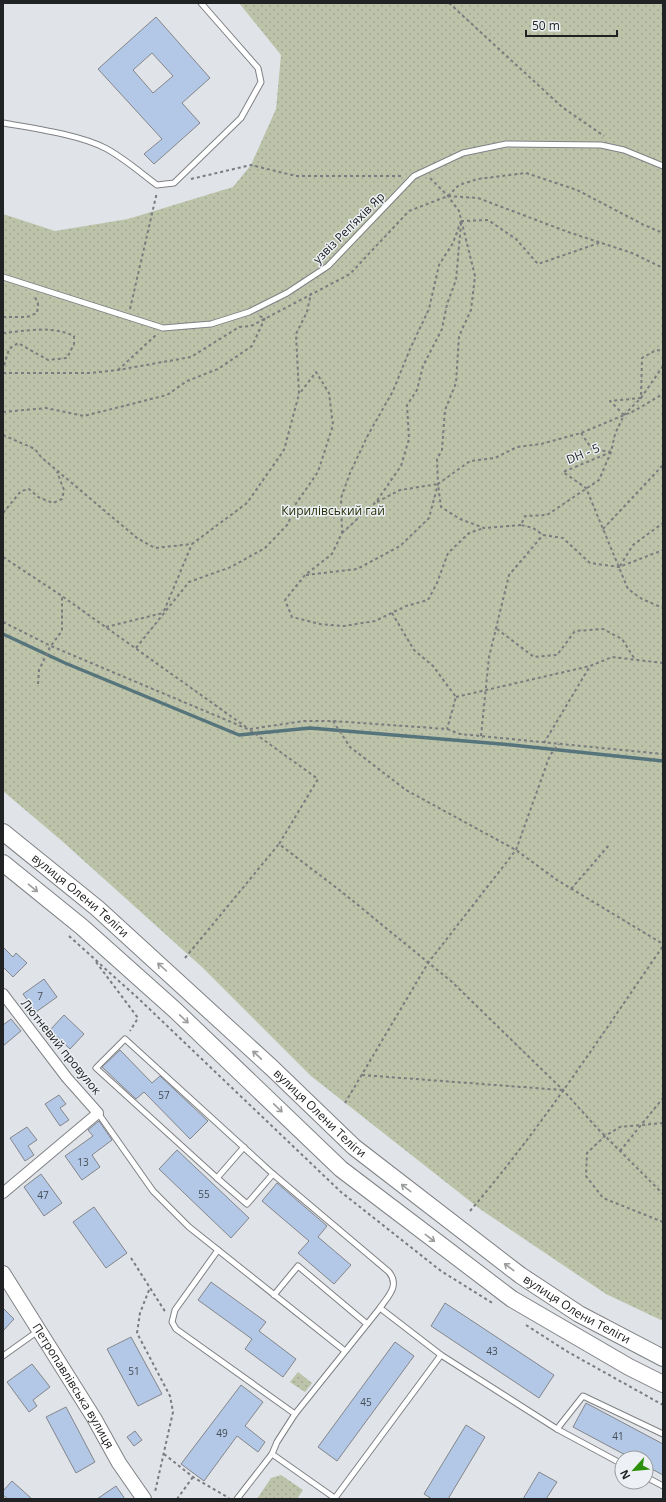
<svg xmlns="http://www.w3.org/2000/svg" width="666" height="1502" font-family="'Open Sans',sans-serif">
<defs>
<pattern id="grass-dots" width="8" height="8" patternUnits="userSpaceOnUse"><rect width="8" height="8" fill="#bcc3a9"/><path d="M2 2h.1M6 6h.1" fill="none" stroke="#a1a791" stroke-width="1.8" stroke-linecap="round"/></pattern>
</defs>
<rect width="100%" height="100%" fill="#e0e3e7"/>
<!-- grass -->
<g fill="url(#grass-dots)">
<polygon points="239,3 663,3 663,1321 606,1294 480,1209 311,1076 203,968 62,841 3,791 3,214 55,231 128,219 233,187 251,165 276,109 281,55"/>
<polygon points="298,1372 312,1383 305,1392 290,1382"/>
<polygon points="281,1475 303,1490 297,1499 257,1499 271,1478"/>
</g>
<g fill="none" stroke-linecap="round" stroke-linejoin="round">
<!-- stream -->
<polyline stroke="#56747b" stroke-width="3.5" points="3,634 65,663 239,735 310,728 512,745 663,761"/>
</g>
<!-- building -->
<g fill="#b2c8e6" stroke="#84868a" fill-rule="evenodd">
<path d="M156 17 210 78 182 103 200 123 154 164 144 154 162 139 98 69ZM152 53 173 76 153 93 133 70Z"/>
<polygon points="3,947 13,957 16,953 27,963 13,977 3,967"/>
<polygon points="44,979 57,997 36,1012 23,994"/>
<polygon points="64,1015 84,1034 70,1049 50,1030"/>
<polygon points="11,1019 21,1031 3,1046 3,1025"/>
<polygon points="120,1050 152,1083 160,1076 208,1121 190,1139 144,1092 136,1099 102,1067"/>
<polygon points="59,1095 66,1104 60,1108 69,1120 60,1126 45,1104"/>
<polygon points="99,1121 112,1140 92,1155 100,1167 82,1180 65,1156 93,1136 88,1130"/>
<polygon points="27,1127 37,1140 28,1146 34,1155 25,1161 10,1138"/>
<polygon points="177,1150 249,1218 231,1238 159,1169"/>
<polygon points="41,1174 62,1203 44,1216 24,1187"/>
<polygon points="277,1183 327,1226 318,1237 351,1265 334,1284 298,1253 309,1241 262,1201"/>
<polygon points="94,1207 127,1253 106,1268 73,1222"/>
<polygon points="211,1282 266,1322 259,1331 296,1359 283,1377 245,1349 252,1339 198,1300"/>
<polygon points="445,1303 554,1375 539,1398 431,1326"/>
<polygon points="3,1308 14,1319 3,1331"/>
<polygon points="131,1337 162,1394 138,1406 107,1349"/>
<polygon points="395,1342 414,1356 337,1461 318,1447"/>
<polygon points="32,1364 50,1387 33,1400 37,1406 29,1412 7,1382"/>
<polygon points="241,1385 263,1402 245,1426 265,1442 258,1452 237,1436 204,1481 181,1464"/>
<polygon points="586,1403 663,1444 663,1475 646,1466 646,1458 631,1458 573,1427"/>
<polygon points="66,1407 95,1462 76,1473 46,1417"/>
<polygon points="466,1425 485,1437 448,1499 432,1499 424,1494"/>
<polygon points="135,1431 142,1440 134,1446 127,1437"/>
<polygon points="539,1472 557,1482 546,1499 523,1499"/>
<polygon points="12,1481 32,1499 8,1499 3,1495 3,1491"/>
<polygon points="116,1486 125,1499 97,1499"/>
</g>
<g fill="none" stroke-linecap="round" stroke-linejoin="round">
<!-- lane casing -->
<g stroke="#7f8185" stroke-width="7">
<g id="lane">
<path d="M3 123C32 128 82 135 107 149 125 159 141 173 157 185L174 183 241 118 261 82 258 68 201 3"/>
<polyline points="3,277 163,328 211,324 249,312 287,293 328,266 414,176 463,153 506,144 601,145 624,150 663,166"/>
<polyline points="98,1113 153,1191 189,1227 345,1351"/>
<path d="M244 1147 217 1178 96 1068 125 1039 273 1174 389 1272C400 1286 388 1296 380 1308"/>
<polyline points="217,1178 247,1204 273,1174"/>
<polyline points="218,1250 175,1310 172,1322 176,1329 295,1414"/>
<polyline points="274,1295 298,1266 367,1324"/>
<polyline points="3,1356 38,1331"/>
<polyline points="557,1429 583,1396 663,1434"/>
<polyline points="272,1454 336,1499"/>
<polyline points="646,1477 663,1486"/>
<polyline points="335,1498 441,1355"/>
<polyline points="237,1499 272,1454 277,1442 295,1414 380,1308 441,1355 557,1429 622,1464"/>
</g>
</g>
<!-- street casing -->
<g stroke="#7f8185" stroke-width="12">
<polyline id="street" points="3,994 67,1078 98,1113 3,1193"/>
</g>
<!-- secondary casing -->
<g stroke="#7f8185" stroke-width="16">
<g id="secondary">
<path id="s1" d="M3 1273 94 1418 119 1463 144 1499"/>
</g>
</g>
<!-- primary casing -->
<g stroke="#7f8185" stroke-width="18">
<g id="primary">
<path id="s2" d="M3 832 97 908 272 1068 354 1147 520 1275 579 1314 663 1358"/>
<polyline points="3,863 82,927 175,1010 341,1169 512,1299 629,1367 663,1384"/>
</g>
</g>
<!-- path -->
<g stroke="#7a7c7f" stroke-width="2" stroke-dasharray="3 3" stroke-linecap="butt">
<polyline points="449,3 562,107 604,136"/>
<polyline points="191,179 251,165 296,176 401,176"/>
<polyline points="448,196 459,185 478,179 526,173 577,190 644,225 663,233"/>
<polyline points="461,221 453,243 439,265 429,309 410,349 393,391 368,435 350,473 341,498 342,533 332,554 305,575 285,600 292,617 320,624 344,626 375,621 406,606 428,600 437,583 448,553 469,533 484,528"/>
<polyline points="461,221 488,220 516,239 538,264 599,243"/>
<polyline points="130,309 157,192"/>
<polyline points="3,317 27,317 37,313 38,304 35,297"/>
<path d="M3 333C27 331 51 325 74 336V344L67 358 48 360 18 343 9 349 3 369"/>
<polyline points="663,366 641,398 624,415 615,434 611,452 599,480 547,515 525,516 521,525 533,528 543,535 563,538 590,563 619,567 663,550"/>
<polyline points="118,370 157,334"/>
<polyline points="3,373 90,373 118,370 191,357 239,327 251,326 350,274 409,211 448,196 478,198 568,232 632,253 663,268"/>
<polyline points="3,412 46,408 84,416 167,395 187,381 218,369 252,346 265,318 259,316"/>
<polyline points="624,415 610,401 641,398 642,358 656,350 663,351"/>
<polyline points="581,433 592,449 611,452"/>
<polyline points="3,435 35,449 41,457 137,538 155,548 192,544 247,503 284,450 299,394 296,334 307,312 311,293"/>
<polyline points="611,452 563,472 586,488 628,589 642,599 663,608"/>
<polyline points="377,502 400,490 438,484"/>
<polyline points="3,513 21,491 29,489 38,497 53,503 62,499 64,490 57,472"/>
<polyline points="521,525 484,528 460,519 441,507 438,484 470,461 495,458 517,447 541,444 581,433 634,411 663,394"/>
<polyline points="603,529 663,465"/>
<polyline points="342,533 376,502 401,466 409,439 407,405 417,390 423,366 442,329 447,304 456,280 461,224"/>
<polyline points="3,557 62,596 246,727"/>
<polyline points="620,566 633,545 663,523"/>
<polyline points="306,575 357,569 400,546 429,518 438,484 437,459 442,450 445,410 456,383 459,336 471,310 475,276 459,211 448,196 429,177"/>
<polyline points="164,611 192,544"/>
<polyline points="392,613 414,650 433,666 456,697 447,729"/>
<polyline points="3,622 51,646 250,730 318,779 279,844 342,892 452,982 563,1090 596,1127 663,1194"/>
<polyline points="106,627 163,613"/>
<polyline points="497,629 534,657 557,655 575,631 603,629 622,639 634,658"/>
<polyline points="136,648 189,582 231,567 265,548 288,524 295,505 318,472 333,425 329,393 316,372 300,393"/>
<polyline points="38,684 39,670 50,647 62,631 62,596"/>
<polyline points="456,697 590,666"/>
<polyline points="333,721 350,747 406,790 516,850 557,880 663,944"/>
<polyline points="250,729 304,721 333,721 447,729 460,734 663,754"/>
<polyline points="481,736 489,657 509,575 543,535"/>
<polyline points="544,743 590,666 612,657 663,663"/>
<polyline points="571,889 610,844"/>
<polyline points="69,936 140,1000 341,1192 441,1271 494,1304"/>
<polyline points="185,958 279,844"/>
<polyline points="96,962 138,1018 130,1031"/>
<polyline points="362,1075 562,1090"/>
<polyline points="345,1103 428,963 516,850 550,755 559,744"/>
<polyline points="663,1123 620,1127 605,1136 587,1153 586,1176 603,1198 663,1222"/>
<polyline points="620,1151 663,1098"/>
<path d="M470 1211C541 1128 601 1036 663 946"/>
<polyline points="131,1258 166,1313"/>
<polyline points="149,1290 140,1313 137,1333 170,1396 173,1412 155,1492"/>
<polyline points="526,1325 568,1352 663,1405"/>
<polyline points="164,1454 193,1477 229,1498"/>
<polyline points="177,1499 193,1477"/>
</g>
<!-- lane -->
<use href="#lane" stroke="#fff" stroke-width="5"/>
<!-- street -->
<use href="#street" stroke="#fff" stroke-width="10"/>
<!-- secondary -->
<use href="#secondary" stroke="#fff" stroke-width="14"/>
<!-- primary -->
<use href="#primary" stroke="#fff" stroke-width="16"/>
</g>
<!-- one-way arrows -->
<defs><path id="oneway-shaft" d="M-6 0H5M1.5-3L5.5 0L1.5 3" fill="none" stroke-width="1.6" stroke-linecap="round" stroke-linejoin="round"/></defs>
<g stroke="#9b9c9c">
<use href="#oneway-shaft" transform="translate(33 888) rotate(39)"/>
<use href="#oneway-shaft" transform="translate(162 967) rotate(-138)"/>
<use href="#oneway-shaft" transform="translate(184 1019) rotate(44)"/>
<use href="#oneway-shaft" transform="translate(257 1055) rotate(-137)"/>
<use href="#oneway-shaft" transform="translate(278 1108) rotate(44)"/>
<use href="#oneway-shaft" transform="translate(406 1188) rotate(-142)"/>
<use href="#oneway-shaft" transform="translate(430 1238) rotate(37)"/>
<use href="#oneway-shaft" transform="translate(509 1267) rotate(-143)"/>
</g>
<g text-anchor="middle" stroke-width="3" stroke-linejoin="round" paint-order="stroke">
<!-- number labels -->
<g font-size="10" fill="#454c54">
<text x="40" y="1000">7</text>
<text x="164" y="1099">57</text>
<text x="83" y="1166">13</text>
<text x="204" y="1198">55</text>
<text x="43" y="1199">47</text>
<text x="492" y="1355">43</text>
<text x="134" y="1375">51</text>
<text x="366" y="1406">45</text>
<text x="222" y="1437">49</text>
<text x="618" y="1440">41</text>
</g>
<!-- street labels -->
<g font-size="12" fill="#212223" stroke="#edf0f4">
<text transform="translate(349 228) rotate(-45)" y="4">узвіз Репʼяхів Яр</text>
<text transform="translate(583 454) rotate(-22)" y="4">DH - 5</text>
<text dy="4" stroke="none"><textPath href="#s2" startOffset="100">вулиця Олени Теліги</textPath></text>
<text transform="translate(61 1047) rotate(51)" y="4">Лютневий провулок</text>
<text dy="4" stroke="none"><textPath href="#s2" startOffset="424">вулиця Олени Теліги</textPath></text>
<text dy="4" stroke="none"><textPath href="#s2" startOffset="748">вулиця Олени Теліги</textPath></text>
<text dy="4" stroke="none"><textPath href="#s1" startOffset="133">Петропавлівська вулиця</textPath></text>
</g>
<!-- park labels -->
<g font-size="12" fill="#262d03" stroke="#edf0f4">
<text x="333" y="515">Кирилівський гай</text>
</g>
</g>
<!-- border -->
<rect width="666" height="1502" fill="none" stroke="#212223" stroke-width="8"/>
<!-- north arrow -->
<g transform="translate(634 1470) rotate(243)"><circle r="19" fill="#edf0f4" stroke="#9b9ea0"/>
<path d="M0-3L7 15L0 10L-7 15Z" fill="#2d900c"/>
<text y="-6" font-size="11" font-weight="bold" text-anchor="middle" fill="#212223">N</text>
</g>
<!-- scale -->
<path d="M526 30v6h91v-6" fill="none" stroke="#212223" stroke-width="2"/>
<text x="532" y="30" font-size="12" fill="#212223" stroke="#edf0f4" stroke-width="3" paint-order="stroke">50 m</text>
</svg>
